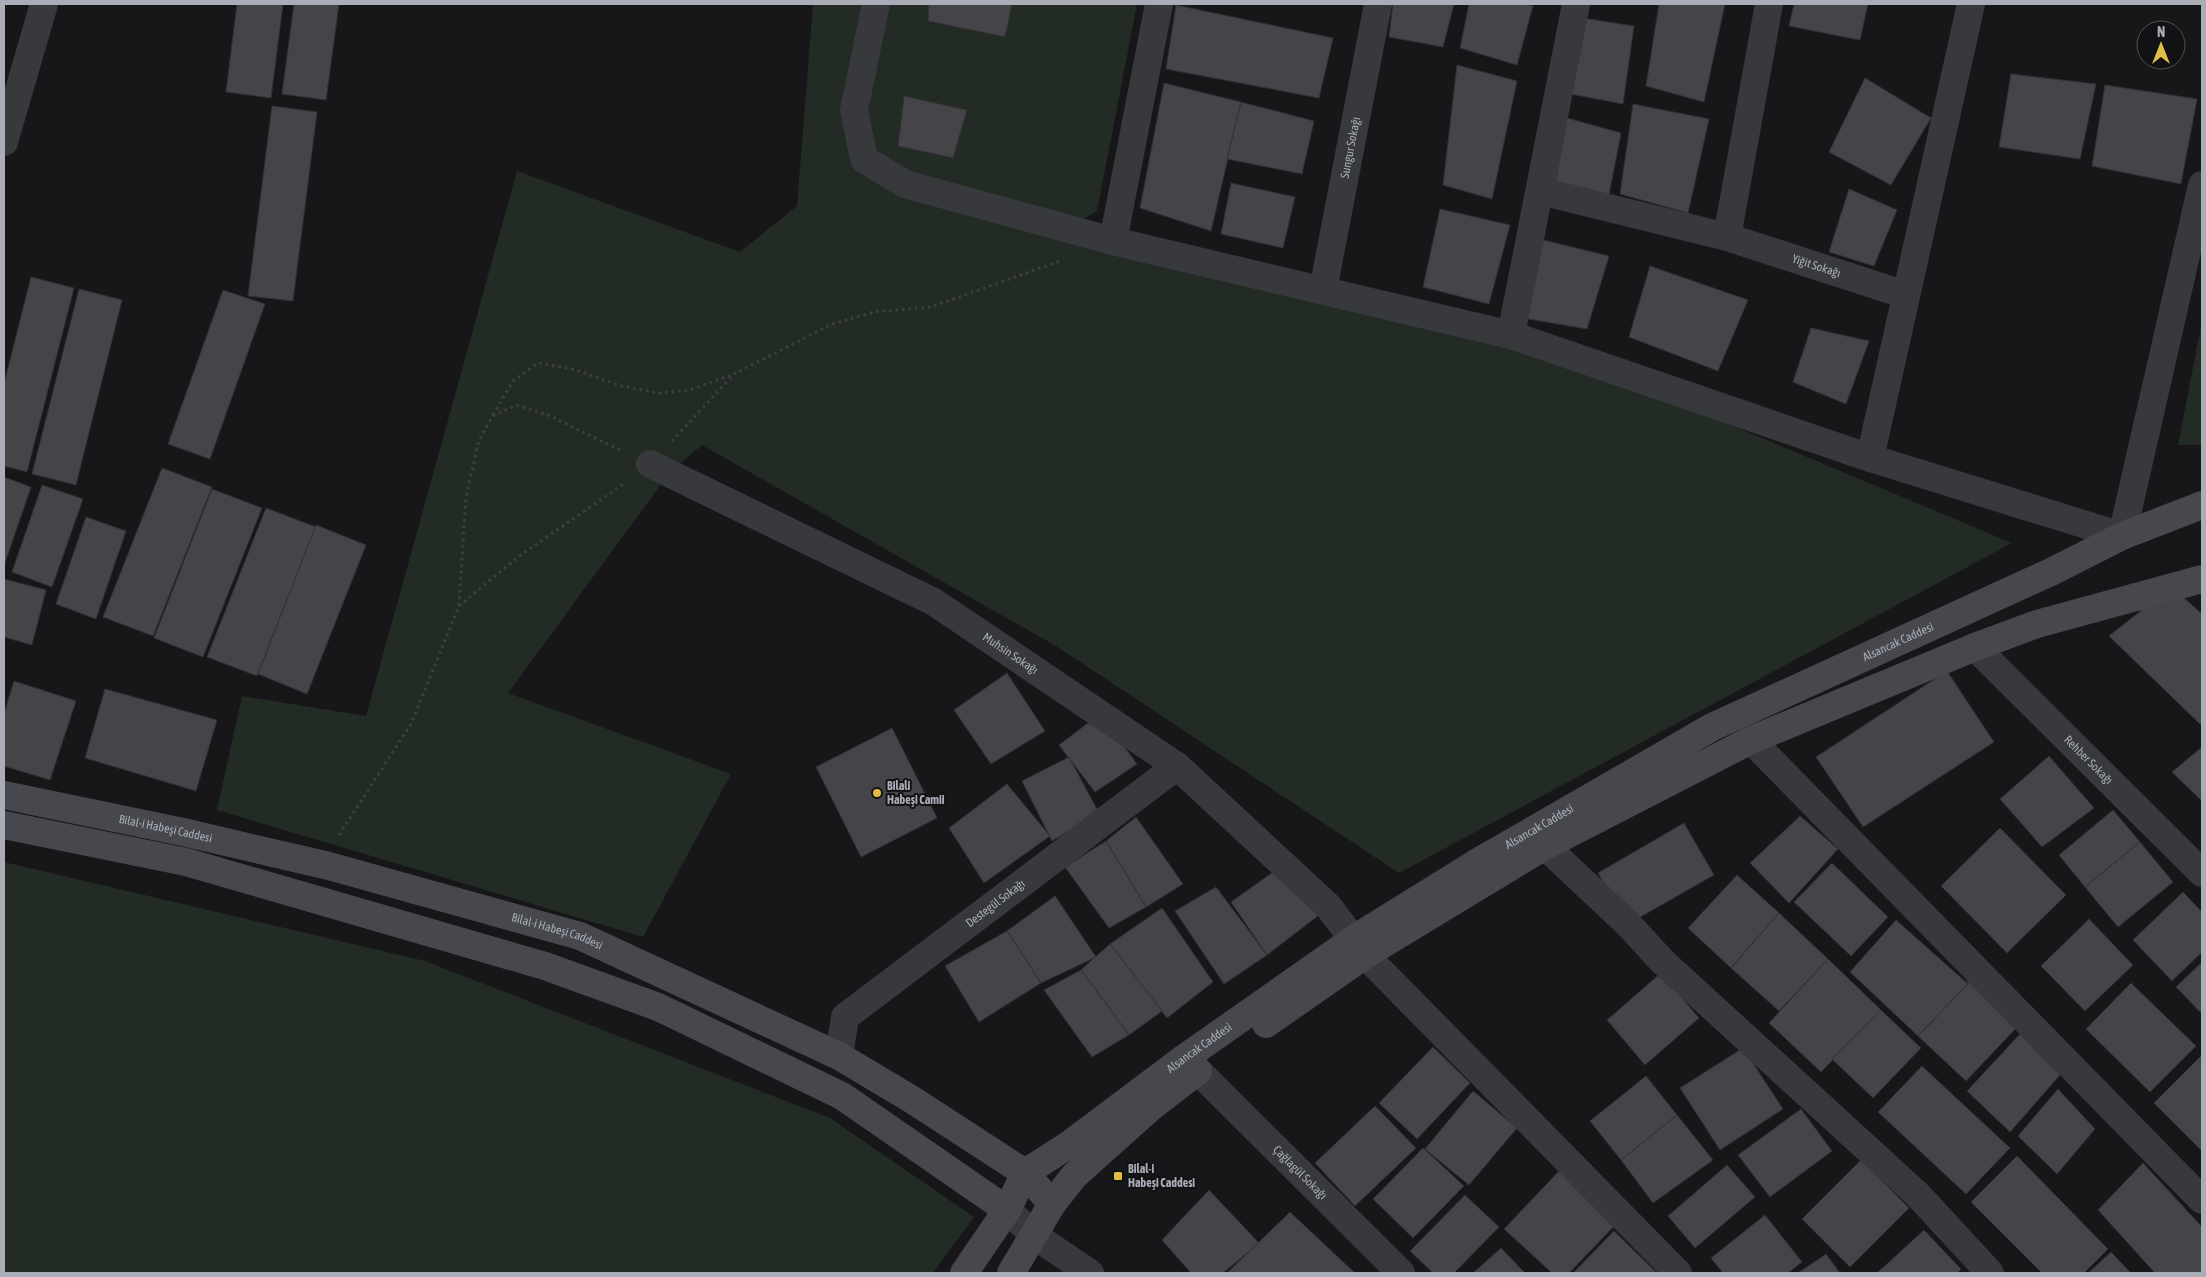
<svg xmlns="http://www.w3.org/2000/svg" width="2206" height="1277" font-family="'Asap Condensed',sans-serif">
<rect width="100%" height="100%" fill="#171719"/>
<!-- green -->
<g fill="#232b25">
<polygon points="813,4 1137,4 1097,211 1063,231 1597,369 2012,543 1399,873 1056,646 702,445 670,472 508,693 731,774 643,937 217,810 242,696 366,716 517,171 740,252 797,206"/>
<polygon points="2202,321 2202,445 2178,445"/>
<polygon points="4,862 425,961 830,1118 974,1217 933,1273 4,1273"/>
</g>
<!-- building -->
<g fill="#444449" stroke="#323135">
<polygon points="237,4 283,4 271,98 226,92"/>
<polygon points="294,4 339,4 326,100 282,94"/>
<polygon points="929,4 1012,4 1005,37 928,21"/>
<polygon points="1393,4 1454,4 1443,47 1389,37"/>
<polygon points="1469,4 1524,4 1533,6 1517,65 1460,48"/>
<polygon points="1659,4 1725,4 1704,102 1646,86"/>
<polygon points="1794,4 1868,4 1860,40 1789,26"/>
<polygon points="1176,5 1333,38 1319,98 1166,69"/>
<polygon points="1583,18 1634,26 1623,104 1571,94"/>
<polygon points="1457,65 1517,81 1492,199 1443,185"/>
<polygon points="2011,74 2096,84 2080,159 1999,147"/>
<polygon points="1865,78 1931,118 1891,185 1829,152"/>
<polygon points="1164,83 1241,102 1211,231 1140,208"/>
<polygon points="2105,85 2197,99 2181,184 2092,166"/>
<polygon points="904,96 967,110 953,158 898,146"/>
<polygon points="1241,102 1314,121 1302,174 1227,159"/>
<polygon points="1633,104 1709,119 1688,213 1620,194"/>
<polygon points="272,106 317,112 293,301 248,296"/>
<polygon points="1567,118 1621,133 1609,195 1555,184"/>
<polygon points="1231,183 1295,197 1283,248 1221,234"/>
<polygon points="1849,189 1897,210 1874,266 1829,252"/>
<polygon points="1440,209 1510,225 1489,304 1423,287"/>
<polygon points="1543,240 1609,256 1587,329 1523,318"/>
<polygon points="1650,266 1748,300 1718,371 1629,337"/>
<polygon points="31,277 74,288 27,472 4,466 4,384"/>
<polygon points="79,289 122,300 76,485 32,474"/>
<polygon points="223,290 265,304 210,459 168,444"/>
<polygon points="1811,328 1869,341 1846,404 1793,382"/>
<polygon points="162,468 212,487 153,636 103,617"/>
<polygon points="4,477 31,487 4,566"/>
<polygon points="42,485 83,499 52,587 12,572"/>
<polygon points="212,489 262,508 203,657 154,638"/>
<polygon points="266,508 316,527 257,676 207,657"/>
<polygon points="86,517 126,531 96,619 56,604"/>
<polygon points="316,525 366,545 307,694 258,674"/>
<polygon points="4,579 46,590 32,645 4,637"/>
<polygon points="2182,596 2202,614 2202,726 2109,636 2152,602"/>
<polygon points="1947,671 1994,742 1863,827 1816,757"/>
<polygon points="1007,673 1045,731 991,764 954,710"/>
<polygon points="14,681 76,701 50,780 4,766 4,714"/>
<polygon points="105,689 217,720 196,791 85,758"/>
<polygon points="1100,714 1137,764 1095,792 1059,745"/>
<polygon points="892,728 937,818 861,857 816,767"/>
<polygon points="2202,747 2202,801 2172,772"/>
<polygon points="2049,756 2094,808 2042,847 2000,799"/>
<polygon points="1069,757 1099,813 1052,841 1022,781"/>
<polygon points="1007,784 1050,836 984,883 949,828"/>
<polygon points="2113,810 2140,842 2085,887 2059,855"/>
<polygon points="1800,816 1838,849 1789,903 1750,863"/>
<polygon points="1136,817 1183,884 1146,907 1106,841"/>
<polygon points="1684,823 1714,875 1628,924 1598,873"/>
<polygon points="2000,828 2066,895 2007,953 1941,886"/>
<polygon points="1106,841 1146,907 1109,928 1065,867"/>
<polygon points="2140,842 2173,882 2118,927 2085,887"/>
<polygon points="1832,863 1888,917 1851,956 1794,902"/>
<polygon points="1283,865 1319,915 1267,955 1231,902"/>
<polygon points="1737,875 1779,913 1731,968 1688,928"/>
<polygon points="1216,887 1267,955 1224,984 1175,911"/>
<polygon points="2183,892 2202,912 2202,952 2172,981 2133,940"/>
<polygon points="1055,896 1096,957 1041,983 1007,931"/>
<polygon points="1162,908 1213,982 1167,1018 1110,944"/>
<polygon points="1779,913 1828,959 1779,1011 1731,968"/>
<polygon points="2089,919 2133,965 2085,1011 2041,966"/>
<polygon points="1896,920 1968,984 1918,1036 1850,972"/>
<polygon points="1007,931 1041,983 979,1022 945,966"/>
<polygon points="1110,944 1162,1011 1129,1035 1081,970"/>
<polygon points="1828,959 1881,1010 1821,1072 1769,1023"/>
<polygon points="2202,962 2202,1014 2176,987"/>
<polygon points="1081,970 1129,1035 1092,1057 1044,990"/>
<polygon points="1661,973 1699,1018 1645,1065 1607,1020"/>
<polygon points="1966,977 2018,1026 1966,1081 1918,1036 1968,984"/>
<polygon points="2131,983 2196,1046 2150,1092 2086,1029"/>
<polygon points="1881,1010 1921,1048 1873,1098 1832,1059"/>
<polygon points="2020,1034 2060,1075 2010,1132 1967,1091"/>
<polygon points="1433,1047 1470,1083 1417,1139 1379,1103"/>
<polygon points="1743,1048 1783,1109 1720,1150 1680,1088"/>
<polygon points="2202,1055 2202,1151 2154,1103"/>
<polygon points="1922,1066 2010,1148 1966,1194 1878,1112"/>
<polygon points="1646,1076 1677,1115 1621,1160 1590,1121"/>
<polygon points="2058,1089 2095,1129 2057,1174 2018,1136"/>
<polygon points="1473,1091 1517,1128 1469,1185 1425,1149"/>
<polygon points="1375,1106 1416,1148 1355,1206 1315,1163"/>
<polygon points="1801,1109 1832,1151 1770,1197 1738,1155"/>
<polygon points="1677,1115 1713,1160 1653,1203 1621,1160"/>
<polygon points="1423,1148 1464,1186 1413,1238 1373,1199"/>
<polygon points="2017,1156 2108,1249 2084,1273 2042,1273 1971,1202"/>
<polygon points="1861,1160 1909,1208 1850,1267 1802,1219"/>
<polygon points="2143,1163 2202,1227 2202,1273 2155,1273 2098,1210"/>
<polygon points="1727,1165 1755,1197 1695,1248 1668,1216"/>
<polygon points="1560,1170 1617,1223 1569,1273 1552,1273 1504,1229"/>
<polygon points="1209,1190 1259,1243 1223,1273 1191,1273 1162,1240"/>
<polygon points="1465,1195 1499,1227 1454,1273 1433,1273 1410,1251"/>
<polygon points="1290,1212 1355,1273 1227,1273"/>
<polygon points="1765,1215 1802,1262 1788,1273 1723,1273 1711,1258"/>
<polygon points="1924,1230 1961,1269 1957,1273 1877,1273"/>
<polygon points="1614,1231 1657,1273 1573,1273"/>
<polygon points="1501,1248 1525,1273 1473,1273"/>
<polygon points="2111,1252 2131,1273 2088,1273"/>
<polygon points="1826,1254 1840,1273 1798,1273"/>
</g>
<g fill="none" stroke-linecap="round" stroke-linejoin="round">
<!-- path -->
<g stroke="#3e4044" stroke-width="3" stroke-dasharray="2.5 4" stroke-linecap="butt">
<polyline points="493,415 513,381 538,363 572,369 622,386 658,393 689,390 732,375"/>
<polyline points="672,441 734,374 832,324 874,312 931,307 1060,261"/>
<polyline points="459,606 518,557 625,483"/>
<polyline points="339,835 411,724 459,606 466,497 479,440 493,416 516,405 548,415 622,451"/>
</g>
<!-- street -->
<g stroke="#38393d" stroke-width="28">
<polyline points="876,4 854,110 864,159 905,184 1113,241"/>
<polyline points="1159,4 1113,241 1511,335 1870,458"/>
<polyline points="1971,4 1870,458 2122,536 2202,185"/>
<polyline points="4,142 44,4"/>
<polyline points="1540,191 1727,237 1769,4"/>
<path id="s1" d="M1727 237 1906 295"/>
<path id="s2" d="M1323 290 1378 4"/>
<polyline points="1511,335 1576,4"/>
<path id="s3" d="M650 464 934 602 1177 766 1328 906 1365 955 1678 1273"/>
<path id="s4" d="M1975 647 2202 873"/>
<polyline points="1751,740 2202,1200"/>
<polyline points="1545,846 1628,924 1663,962 1918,1195 1990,1273"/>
<path id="s5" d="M839 1056 845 1017 1177 766"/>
<path id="s6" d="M1198 1071 1401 1273"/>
<polyline points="1007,1210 1035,1236 1090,1273"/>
</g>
<!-- secondary -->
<g stroke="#47484d" stroke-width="28">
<path id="s7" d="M4 795 183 832 329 866 580 936 839 1056 911 1099 1025 1173 1052 1204"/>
<polyline points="4,825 186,862 545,966 658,1007 842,1096 1007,1210"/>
<polyline points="1266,1024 1365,955 1545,846 1751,740 1975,647 2037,624 2202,579"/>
<path id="s8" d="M964 1273 1007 1210 1025 1173 1070 1144 1183 1059 1354 939 1478 862 1712 727 2053 571 2122 536 2202 505"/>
<polyline points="1011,1273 1052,1204 1074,1176 1150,1108 1198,1071"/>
</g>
</g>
<!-- markers -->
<g fill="#e2bd46" stroke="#121214" stroke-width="2">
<circle cx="877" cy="793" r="5"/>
<rect x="1113" y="1171" width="10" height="10" rx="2.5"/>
</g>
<g text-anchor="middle" stroke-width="4" stroke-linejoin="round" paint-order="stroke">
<!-- street labels -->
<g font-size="12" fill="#aaadb7" stroke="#121214">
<text dy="4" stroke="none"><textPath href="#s2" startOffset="145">Sungur Sokağı</textPath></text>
<text dy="4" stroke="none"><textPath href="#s1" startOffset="94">Yiğit Sokağı</textPath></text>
<text dy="4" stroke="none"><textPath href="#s8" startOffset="1142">Alsancak Caddesi</textPath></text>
<text dy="4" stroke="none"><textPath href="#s3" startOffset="408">Muhsin Sokağı</textPath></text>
<text dy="4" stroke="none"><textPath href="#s4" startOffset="160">Rehber Sokağı</textPath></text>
<text dy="4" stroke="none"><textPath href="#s8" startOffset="738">Alsancak Caddesi</textPath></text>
<text dy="4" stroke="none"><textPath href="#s7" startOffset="165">Bilal-i Habeşi Caddesi</textPath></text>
<text dy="4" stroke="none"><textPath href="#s5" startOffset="228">Destegül Sokağı</textPath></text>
<text dy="4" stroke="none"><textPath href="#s7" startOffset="570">Bilal-i Habeşi Caddesi</textPath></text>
<text dy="4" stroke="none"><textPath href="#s8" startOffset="332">Alsancak Caddesi</textPath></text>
<text dy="4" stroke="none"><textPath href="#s6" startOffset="144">Çağlagül Sokağı</textPath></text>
</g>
<!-- poi labels -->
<g font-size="12" font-weight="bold" fill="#aaadb7" stroke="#121214" text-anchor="start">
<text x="887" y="790">Bilali<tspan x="887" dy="14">Habeşi Camii</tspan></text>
<text x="1128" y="1173">Bilal-i<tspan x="1128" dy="14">Habeşi Caddesi</tspan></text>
</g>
</g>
<!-- border -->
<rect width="2206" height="1277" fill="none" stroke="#aaadb7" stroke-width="10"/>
<!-- north arrow -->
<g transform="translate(2161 45)"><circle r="24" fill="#121214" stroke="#4f5055"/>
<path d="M0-4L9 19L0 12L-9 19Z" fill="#e2bd46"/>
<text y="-8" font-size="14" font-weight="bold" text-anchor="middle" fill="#aaadb7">N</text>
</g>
</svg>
